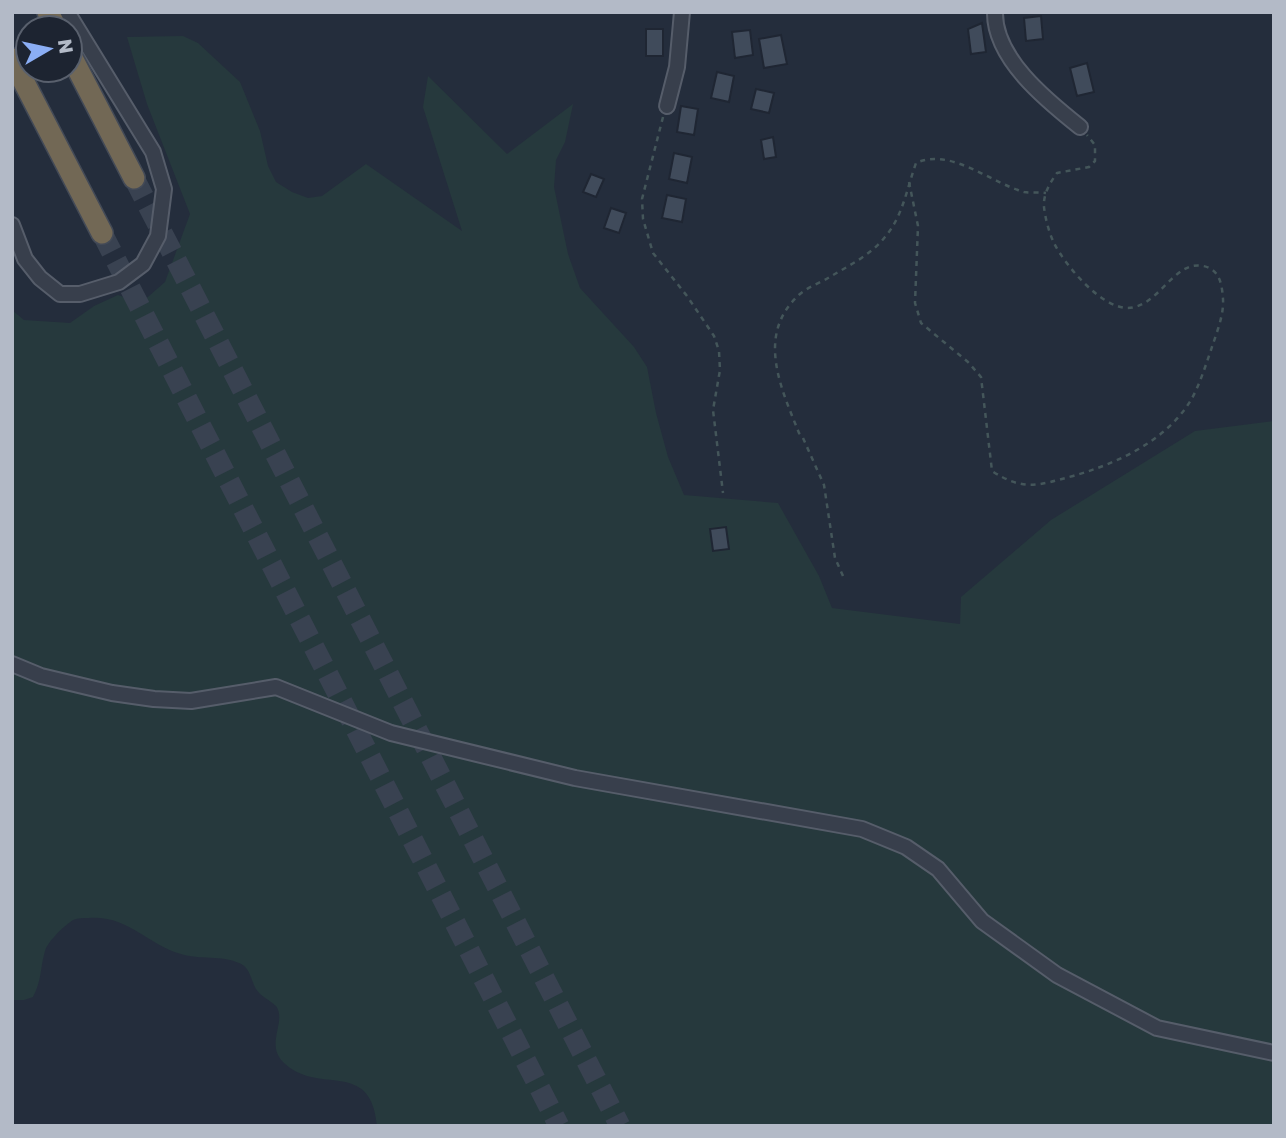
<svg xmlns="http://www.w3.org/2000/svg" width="1286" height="1138" font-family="'Golos Text',sans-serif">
<rect width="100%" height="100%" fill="#242d3c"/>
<!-- green -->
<path fill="#26393d" d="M183 36 198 43 240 82 260 131 268 166 276 182 292 192 308 198 322 196 366 164 462 231 423 107 428 76 507 154 573 104 565 142 556 160 554 187 568 254 580 288 634 347 647 367 656 413 668 457 684 495 778 503 819 576 832 608 960 624 961 597 1051 520 1195 431 1274 421V1126H377C371 1057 318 1097 283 1062 265 1044 287 1021 276 1006 270 1000 261 997 256 989 251 980 250 967 239 963 222 955 199 960 181 954 148 945 128 915 89 918 84 918 78 918 73 920 64 926 48 941 45 951 40 968 42 980 33 997L24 1000H12V310L24 320 70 323 94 306 118 295 141 303 165 282 190 214 147 104 127 37Z"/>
<!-- building -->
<g fill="#404b5b" stroke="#1f2633" stroke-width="2">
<polygon points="1041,16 1043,39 1026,41 1024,18"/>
<polygon points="982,23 986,52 971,54 968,29"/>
<rect x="646" y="29" width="17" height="27"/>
<polygon points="750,30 753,55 735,58 732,32"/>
<polygon points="781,35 787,64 764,68 759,39"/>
<polygon points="1087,63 1094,92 1077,96 1070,68"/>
<polygon points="717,72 734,76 729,102 711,98"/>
<polygon points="756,89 774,93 769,113 751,109"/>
<polygon points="681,106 698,109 694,135 677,132"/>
<polygon points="773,137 776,157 764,159 761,140"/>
<polygon points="674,153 692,157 687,183 669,179"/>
<polygon points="591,174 604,179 596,197 583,192"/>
<polygon points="667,195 686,199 682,222 662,218"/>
<polygon points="611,208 626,213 619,233 604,228"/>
<polygon points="726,527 729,549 713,551 710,529"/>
</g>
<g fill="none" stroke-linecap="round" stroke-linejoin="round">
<!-- highway-tunnel -->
<g stroke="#394251" stroke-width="21" stroke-dasharray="21 10" stroke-linecap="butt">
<polyline points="134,178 620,1126"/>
<polyline points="102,233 559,1126"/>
</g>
<!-- minor casing -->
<g stroke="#565d6a" stroke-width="18">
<g id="minor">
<path d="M995 12C994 58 1046 100 1080 127"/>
<polyline points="667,106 677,67 682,12"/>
<polyline points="12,225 25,259 40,278 60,294 80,294 119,282 143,264 158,236 164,189 153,152 67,12"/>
<polyline points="12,664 41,676 112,693 154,699 191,701 276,687 391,733 575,778 862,829 906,847 938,869 982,921 1057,975 1157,1028 1274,1053"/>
</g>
</g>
<!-- highway casing -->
<g stroke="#434a57" stroke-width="24">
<g id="highway">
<polyline points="48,12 56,28"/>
<polyline points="70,54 134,178"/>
<polyline points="12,59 102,233"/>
</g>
</g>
<!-- path -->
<g stroke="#44565a" stroke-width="2.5" stroke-dasharray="5 5" stroke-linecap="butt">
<polyline points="663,117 642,199 643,219 653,253 687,296 714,336 719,351 720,370 713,410 723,493"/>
<path d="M909 182 918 226 915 303 921 323 968 362 981 377 992 471C1024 492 1039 485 1073 476 1118 463 1166 441 1191 400 1200 384 1205 367 1211 350 1216 334 1224 316 1223 299 1222 285 1220 269 1203 266 1173 260 1159 308 1127 308 1100 307 1065 265 1054 243 1049 233 1045 217 1044 207 1043 194 1050 183 1057 173L1089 167 1095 161V145L1087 135"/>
<path d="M843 576 835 558 824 485 803 438 799 433C781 388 755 334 800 294 808 287 820 283 828 278 848 266 871 255 885 237 903 216 907 188 916 163 950 147 991 183 1024 192 1031 193 1039 192 1046 193"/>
</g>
<!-- minor -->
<use href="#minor" stroke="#383f4c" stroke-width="14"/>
<!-- highway -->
<use href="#highway" stroke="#726855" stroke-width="21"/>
</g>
<!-- border -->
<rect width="1286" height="1138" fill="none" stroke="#b3bac7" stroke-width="28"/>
<!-- north arrow -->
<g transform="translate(49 49) rotate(81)"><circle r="33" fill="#1d2431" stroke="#59606d" stroke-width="2"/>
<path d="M0-5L12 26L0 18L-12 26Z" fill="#8baef5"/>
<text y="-10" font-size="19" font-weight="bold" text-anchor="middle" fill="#b3bac7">N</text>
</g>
</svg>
